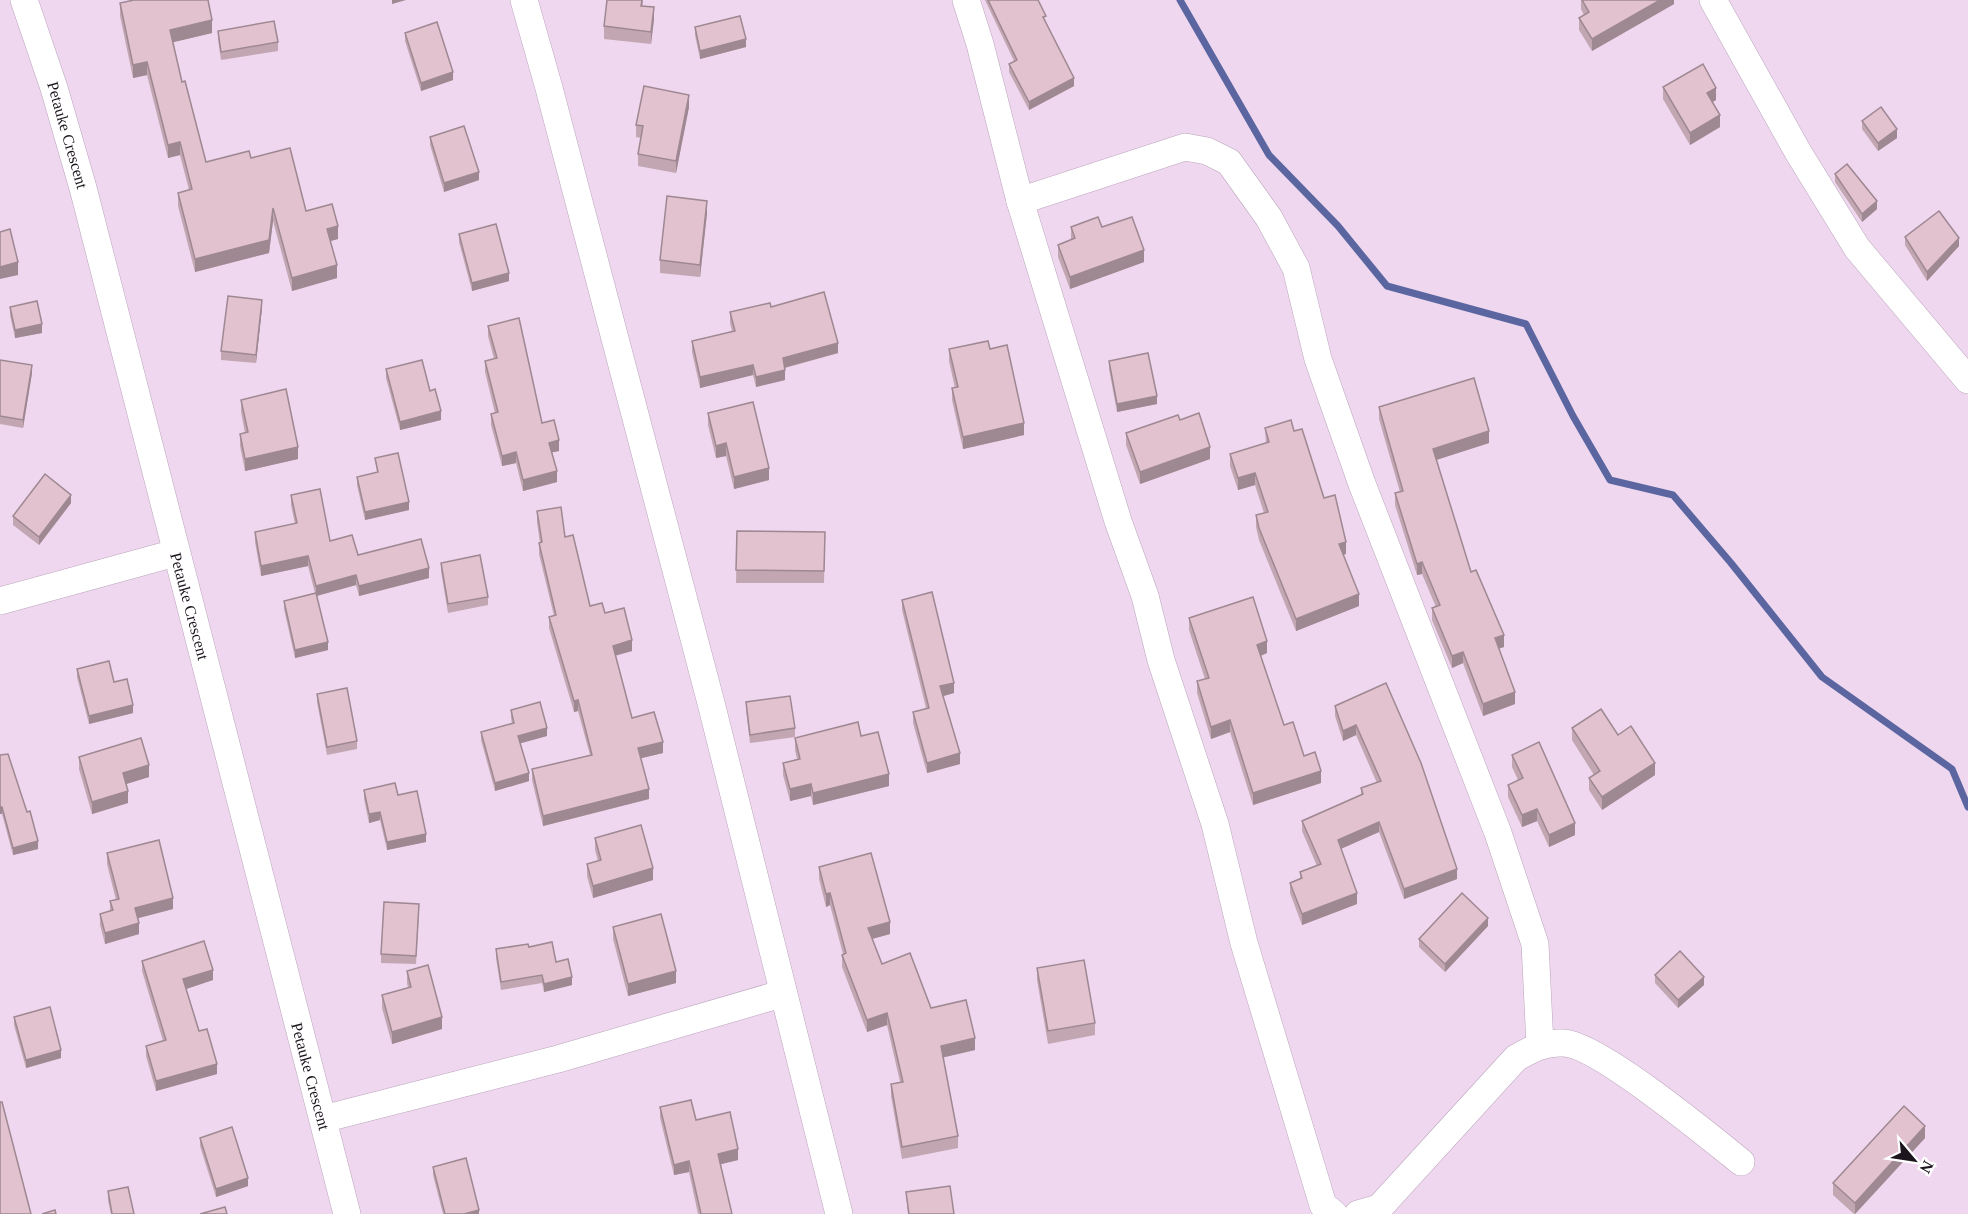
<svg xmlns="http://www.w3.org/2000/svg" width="1968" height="1214" font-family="'Times New Roman',serif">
<rect width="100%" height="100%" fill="#eed7ef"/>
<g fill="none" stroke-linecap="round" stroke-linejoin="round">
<!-- stream -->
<polyline stroke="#5b66a0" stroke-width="7" points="1180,0 1269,155 1338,226 1387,286 1526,324 1573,416 1610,480 1673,495 1731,563 1822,677 1952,769 1968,807"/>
<!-- minor casing -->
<g stroke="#bba5bc" stroke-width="28">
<g id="minor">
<polyline points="24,0 54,88 83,188 347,1214"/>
<polyline points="524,0 549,88 711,703 839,1214"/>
<polyline points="966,0 980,44 1020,201 1118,521 1145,596 1161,660 1215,824 1244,943 1323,1205 1334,1214"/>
<polyline points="1713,0 1798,152 1857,248 1968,380"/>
<polyline points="1020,201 1185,147 1207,151 1229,162 1269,218 1296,268 1318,359 1362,484 1498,833 1535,944 1540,1045"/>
<polyline points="0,601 175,553"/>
<polyline points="323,1119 558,1059 781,994"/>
<path d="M1358 1214 1379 1208 1516 1058C1532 1049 1544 1042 1563 1043 1596 1043 1710 1137 1741 1162"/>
</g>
</g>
<!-- minor -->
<use href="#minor" stroke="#fff" stroke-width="27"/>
</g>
<!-- wall -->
<g fill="#c2a7b2">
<polygon points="607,0 643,0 643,6 654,19 651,44 604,39 604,26"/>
<polygon points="985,0 1038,0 1046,22 1074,86 1029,110 1009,72 1009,64 1014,61"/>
<polygon points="1581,0 1674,0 1674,4 1592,51 1579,30 1579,18 1584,15 1581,9"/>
<polygon points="120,3 212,33 173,42 182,82 206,162 251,158 306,211 338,239 330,241 337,278 292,291 273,221 269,253 195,272 178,206 178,193 189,190 180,155 168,158 147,75 133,78 120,16"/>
<polygon points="695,27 746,47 700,59 695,35"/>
<polygon points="218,31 278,42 278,51 221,60 218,39"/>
<polygon points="405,33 453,80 421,91 405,41"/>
<polygon points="1663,87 1716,100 1713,102 1720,127 1690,145 1663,99"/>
<polygon points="689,107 676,173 638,166 638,154 641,138 636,137 636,125"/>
<polygon points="1862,121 1897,138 1878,151 1862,129"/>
<polygon points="430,137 479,180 444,192 430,145"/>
<polygon points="1835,174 1877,209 1862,222 1835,182"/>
<polygon points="707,213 700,277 660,273 660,260"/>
<polygon points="1071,227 1144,262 1070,289 1058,257 1058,245 1071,240"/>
<polygon points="459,234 509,281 472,291 459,242"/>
<polygon points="1905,237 1959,246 1927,281 1905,245"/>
<polygon points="10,307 42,333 15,338 10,315"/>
<polygon points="771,307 838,353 785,368 785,380 756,387 753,375 700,388 692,352 692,341 732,331 730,323 730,312"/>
<polygon points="262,308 256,363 221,360 221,351"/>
<polygon points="488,326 542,423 559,451 552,452 557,482 523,491 516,463 502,466 491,425 491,414 495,413 485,372 485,361 494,359 488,336"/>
<polygon points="949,349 990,349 1024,435 963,449 952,400 952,388 955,388 949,361"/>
<polygon points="0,360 32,373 23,428 0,424"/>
<polygon points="1109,361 1157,404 1117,412 1109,369"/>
<polygon points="386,369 441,420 400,430 386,378"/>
<polygon points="241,400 298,459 245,471 240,446 240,434 245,433 241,412"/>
<polygon points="1379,407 1489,443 1436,460 1471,572 1504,647 1499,648 1515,704 1483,716 1463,663 1452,668 1432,620 1432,608 1436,607 1422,574 1417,575 1395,505 1395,493 1400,492 1379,419"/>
<polygon points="708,413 769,480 734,489 726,456 716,458 708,425"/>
<polygon points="1180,420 1210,459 1140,484 1126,445 1126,433"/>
<polygon points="1265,428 1294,431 1324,498 1346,554 1343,555 1359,606 1296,631 1259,540 1256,527 1256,515 1264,513 1255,485 1238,490 1230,466 1230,454 1266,443"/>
<polygon points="375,458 409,510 365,520 357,485 357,477 377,472"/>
<polygon points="291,495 330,541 358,555 429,578 359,596 356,585 317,596 328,650 295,658 284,609 284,601 315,593 308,566 261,576 255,542 255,532 295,524 291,505"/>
<polygon points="71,503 39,545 13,525 13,516"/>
<polygon points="537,511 565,537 590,606 605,613 632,651 615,656 632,718 663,753 641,758 649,799 543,826 532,780 532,769 590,755 578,711 574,712 549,628 549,617 554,616 539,554 539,543 540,543 537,522"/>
<polygon points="737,531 825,532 824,583 736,583"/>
<polygon points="441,563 488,597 488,605 448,613 441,571"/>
<polygon points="902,600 954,693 943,696 960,764 927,773 913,723 913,712 926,708 902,610"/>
<polygon points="1189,618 1267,653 1261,656 1284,725 1321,783 1253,805 1230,732 1211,739 1197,693 1197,681 1205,679 1189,630"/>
<polygon points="77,669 114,682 133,713 89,724 77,677"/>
<polygon points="1386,683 1457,879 1404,899 1379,832 1341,849 1357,904 1302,925 1290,893 1290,883 1300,879 1300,872 1317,866 1302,831 1302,821 1361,795 1361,788 1377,783 1356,735 1343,741 1335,716 1335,706"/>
<polygon points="317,694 357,741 357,749 327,755 317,702"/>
<polygon points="746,702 795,728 795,737 750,743 746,710"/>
<polygon points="511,710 547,736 520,743 529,781 495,791 481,740 481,732 512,724 511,718"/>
<polygon points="1572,728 1618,735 1655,775 1602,810 1589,790 1589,778 1594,775 1572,740"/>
<polygon points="861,736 889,786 813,805 811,796 790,801 783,775 783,763 797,759 795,750 795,738"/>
<polygon points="0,755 38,849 13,855 2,814 0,814"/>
<polygon points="1512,755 1575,835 1549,847 1537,821 1522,827 1508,797 1508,785 1518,780 1512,767"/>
<polygon points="79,757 149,777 126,784 128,803 92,814 79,769"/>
<polygon points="364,790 398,795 426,842 387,850 380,820 369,823 364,799"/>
<polygon points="595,838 653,880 593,898 587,876 587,864 598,861 595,850"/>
<polygon points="107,853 173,909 138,918 139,934 105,944 100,925 100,914 110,911 110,901 116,900 107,864"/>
<polygon points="819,867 890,934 872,939 882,964 931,1008 975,1050 943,1057 958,1136 958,1148 902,1159 891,1096 891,1084 900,1082 887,1025 867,1032 842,967 842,955 843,954 830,905 826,907 819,879"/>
<polygon points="419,912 416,964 381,963 381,954"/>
<polygon points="1488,926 1445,972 1419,947 1419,939"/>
<polygon points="613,927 676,983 628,996 613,939"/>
<polygon points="529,947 556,962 572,985 544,992 542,983 501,990 496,958 496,949"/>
<polygon points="142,961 213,980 186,989 199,1031 217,1074 156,1091 146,1056 146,1046 163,1041 142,971"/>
<polygon points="1037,968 1095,1023 1095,1035 1048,1044 1037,980"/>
<polygon points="407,971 442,1029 392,1044 382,1008 382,995 408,988 407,983"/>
<polygon points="1655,975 1704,985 1678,1008 1655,983"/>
<polygon points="14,1017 61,1058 26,1068 14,1025"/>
<polygon points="660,1107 696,1120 738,1160 720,1164 732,1214 698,1214 689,1172 674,1175 660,1118"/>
<polygon points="200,1138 248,1186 216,1197 200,1146"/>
<polygon points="1925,1138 1855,1214 1854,1214 1833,1195 1833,1183"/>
<polygon points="433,1167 479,1214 443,1214 433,1175"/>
<polygon points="108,1191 134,1214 111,1214 108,1200"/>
<polygon points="906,1192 954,1214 908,1214"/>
</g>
<!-- shaded-wall -->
<g fill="#9e8891">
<polygon points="392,0 406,0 392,4"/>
<polygon points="1660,0 1674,0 1674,4 1592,51 1592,39"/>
<polygon points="654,7 654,19 651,44 651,32"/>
<polygon points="212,20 212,33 170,43 170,30"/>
<polygon points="746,39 746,47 700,59 700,51"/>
<polygon points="147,62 147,75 133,78 133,65"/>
<polygon points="453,72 453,80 421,91 421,83"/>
<polygon points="1074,78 1074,86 1029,110 1029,102"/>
<polygon points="1716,88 1716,100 1707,105 1707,93"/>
<polygon points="689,95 689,107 676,173 676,161"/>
<polygon points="1720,115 1720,127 1690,145 1690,133"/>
<polygon points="1897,129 1897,138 1878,151 1878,143"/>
<polygon points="180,142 180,155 168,158 168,145"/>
<polygon points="479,172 479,180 444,192 444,183"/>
<polygon points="707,201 707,213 700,277 700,265"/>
<polygon points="1877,201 1877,209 1862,222 1862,214"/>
<polygon points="273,208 273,221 269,253 195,272 195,259"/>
<polygon points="338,226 338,239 327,242 327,229"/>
<polygon points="1959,238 1959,246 1927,281 1927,272"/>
<polygon points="1144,250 1144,262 1070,289 1070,277"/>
<polygon points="18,262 18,275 0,279 0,267"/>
<polygon points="337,265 337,278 292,291 292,278"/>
<polygon points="509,273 509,281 472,291 472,283"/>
<polygon points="262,300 262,308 256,363 256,355"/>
<polygon points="42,324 42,333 15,338 15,330"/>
<polygon points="838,343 838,353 783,368 783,358"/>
<polygon points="32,365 32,373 23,428 23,420"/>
<polygon points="753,365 753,375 700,388 700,377"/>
<polygon points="785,370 785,380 756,387 756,377"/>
<polygon points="1157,396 1157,404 1117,412 1117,404"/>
<polygon points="441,411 441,420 400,430 400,422"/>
<polygon points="1024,423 1024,435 963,449 963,437"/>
<polygon points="1489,431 1489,443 1433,461 1433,449"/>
<polygon points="559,440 559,451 549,453 549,443"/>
<polygon points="726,443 726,456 716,458 716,446"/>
<polygon points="298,447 298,459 245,471 245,459"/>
<polygon points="1210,447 1210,459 1140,484 1140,472"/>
<polygon points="516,452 516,463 502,466 502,456"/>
<polygon points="769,468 769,480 734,489 734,477"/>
<polygon points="557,471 557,482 523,491 523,480"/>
<polygon points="1255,473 1255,485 1238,490 1238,478"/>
<polygon points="71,495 71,503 39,545 39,537"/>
<polygon points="409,502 409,510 365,520 365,512"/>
<polygon points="1346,542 1346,554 1339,556 1339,544"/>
<polygon points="308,556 308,566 261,576 261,566"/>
<polygon points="1422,562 1422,574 1417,575 1417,564"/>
<polygon points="429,568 429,578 359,596 359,586"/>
<polygon points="356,575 356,585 316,596 316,586"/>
<polygon points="1359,594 1359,606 1296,631 1296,619"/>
<polygon points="1504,635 1504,647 1495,650 1495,638"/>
<polygon points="632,640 632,651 613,656 613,646"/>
<polygon points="1267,641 1267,653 1257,657 1257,645"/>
<polygon points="328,642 328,650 295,658 295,650"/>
<polygon points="1463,652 1463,663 1452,668 1452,656"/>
<polygon points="954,683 954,693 940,697 940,686"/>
<polygon points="1515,692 1515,704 1483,716 1483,704"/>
<polygon points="578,700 578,711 574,712 574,701"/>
<polygon points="133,705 133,713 89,724 89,716"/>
<polygon points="1230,720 1230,732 1211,739 1211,727"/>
<polygon points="1356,725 1356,735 1343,741 1343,731"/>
<polygon points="547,728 547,736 518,744 518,736"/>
<polygon points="663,742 663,753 638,759 638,748"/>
<polygon points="960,753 960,764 927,773 927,763"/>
<polygon points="1655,763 1655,775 1602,810 1602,797"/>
<polygon points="149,765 149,777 123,785 123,773"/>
<polygon points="1321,771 1321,783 1253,805 1253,793"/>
<polygon points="529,773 529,781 495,791 495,783"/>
<polygon points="889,774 889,786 813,805 813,793"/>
<polygon points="811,784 811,796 790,801 790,789"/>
<polygon points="649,789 649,799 543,826 543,816"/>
<polygon points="128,791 128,803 92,814 92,802"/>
<rect x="0" y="807" width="2" height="7"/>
<polygon points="1537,809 1537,821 1522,827 1522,815"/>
<polygon points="380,812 380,820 369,823 369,814"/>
<polygon points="1379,822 1379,832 1338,850 1338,840"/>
<polygon points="1575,823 1575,835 1549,847 1549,835"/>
<polygon points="426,834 426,842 387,850 387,842"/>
<polygon points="38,841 38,849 13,855 13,848"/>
<polygon points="653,868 653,880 593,898 593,886"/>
<polygon points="1457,869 1457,879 1404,899 1404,889"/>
<polygon points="830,893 830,905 826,907 826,894"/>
<polygon points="1357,893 1357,904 1302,925 1302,914"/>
<polygon points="173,898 173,909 135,919 135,908"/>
<polygon points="1488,918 1488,926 1445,972 1445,964"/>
<polygon points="890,922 890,934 868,940 868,928"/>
<polygon points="139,923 139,934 105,944 105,933"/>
<polygon points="213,970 213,980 183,990 183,979"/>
<polygon points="676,971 676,983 628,996 628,984"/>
<polygon points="572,977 572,985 544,992 544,984"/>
<polygon points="1704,977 1704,985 1678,1008 1678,1000"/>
<polygon points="887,1013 887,1025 867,1032 867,1020"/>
<polygon points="442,1017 442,1029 392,1044 392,1032"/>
<polygon points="975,1038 975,1050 941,1058 941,1046"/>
<polygon points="61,1050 61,1058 26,1068 26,1060"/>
<polygon points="217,1064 217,1074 156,1091 156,1081"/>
<polygon points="1925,1126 1925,1138 1855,1214 1855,1203"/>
<polygon points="738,1149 738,1160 718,1165 718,1154"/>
<polygon points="689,1161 689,1172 674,1175 674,1165"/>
<polygon points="248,1178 248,1186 216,1197 216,1189"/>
<polygon points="479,1210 479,1214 464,1214"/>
</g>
<!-- building -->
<g fill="#e2c2cf" stroke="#9e8891" stroke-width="1.5">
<polygon points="134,0 208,0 212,20 170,30 182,82 185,81 206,162 249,151 251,158 290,148 306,211 332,204 338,226 327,229 337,265 292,278 273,208 269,240 195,259 178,193 192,189 180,142 168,145 147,62 133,65 120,3"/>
<polygon points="607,0 642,0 641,6 654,7 651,32 604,26"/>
<polygon points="988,0 1038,0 1046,16 1043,17 1074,78 1029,102 1009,64 1017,60"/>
<polygon points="1582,0 1660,0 1592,39 1579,18 1589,12"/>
<polygon points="740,16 746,39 700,51 695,27"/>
<polygon points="274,21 278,42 221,52 218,31"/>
<polygon points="437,22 453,72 421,83 405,33"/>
<polygon points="1703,64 1716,88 1707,93 1720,115 1690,133 1663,87"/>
<polygon points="644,86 689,95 676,161 638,154 643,126 636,125"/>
<polygon points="1881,107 1897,129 1878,143 1862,121"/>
<polygon points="464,126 479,172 444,183 430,137"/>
<polygon points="1847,164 1877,201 1862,214 1835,174"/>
<polygon points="667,196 707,201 700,265 660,260"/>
<polygon points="1939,211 1959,238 1927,272 1905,237"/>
<polygon points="1098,217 1102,227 1132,217 1144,250 1070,277 1058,245 1075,238 1071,227"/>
<polygon points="496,224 509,273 472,283 459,234"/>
<polygon points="10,229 18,262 0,267 0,232"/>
<polygon points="824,292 838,343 783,358 785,370 756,377 753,365 700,377 692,341 735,331 730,312 770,303 771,307"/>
<polygon points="228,296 262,300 256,355 221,351"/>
<polygon points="37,301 42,324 15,330 10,307"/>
<polygon points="519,318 542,423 554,420 559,440 549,443 557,471 523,480 516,452 502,456 491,414 498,412 485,361 497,358 488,326"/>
<polygon points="988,341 990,349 1007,345 1024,423 963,437 952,388 958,387 949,349"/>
<polygon points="1148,353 1157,396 1117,404 1109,361"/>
<polygon points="0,360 32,365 23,420 0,416"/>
<polygon points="422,360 430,391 435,389 441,411 400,422 386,369"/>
<polygon points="1474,378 1489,431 1433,449 1471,572 1476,570 1504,635 1495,638 1515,692 1483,704 1463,652 1452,656 1432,608 1440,605 1422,562 1417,564 1395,493 1403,491 1379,407"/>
<polygon points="286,389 298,447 245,459 240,434 248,432 241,400"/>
<polygon points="753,402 769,468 734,477 726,443 716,446 708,413"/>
<polygon points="1199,413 1210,447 1140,472 1126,433 1178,415 1180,420"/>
<polygon points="1291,420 1294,431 1302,429 1324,498 1335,495 1346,542 1339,544 1359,594 1296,619 1259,528 1256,515 1268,512 1255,473 1238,478 1230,454 1269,442 1265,428"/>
<polygon points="398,453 409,502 365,512 357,477 378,472 375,458"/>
<polygon points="45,474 71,495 39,537 13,516"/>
<polygon points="320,489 330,541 352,535 358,555 421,539 429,568 359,586 356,575 316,586 308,556 261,566 255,532 297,523 291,495"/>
<polygon points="561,507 565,537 573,535 590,606 602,603 605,613 624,608 632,640 613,646 632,718 654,712 663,742 638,748 649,789 543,816 532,769 592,755 578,700 574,701 549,617 556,615 539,543 542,542 537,511"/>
<polygon points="737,531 825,532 824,571 736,570"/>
<polygon points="480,555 488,597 448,604 441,563"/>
<polygon points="932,592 954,683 940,686 960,753 927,763 913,712 929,708 902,600"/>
<polygon points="316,593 328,642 295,650 284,601"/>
<polygon points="1253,597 1267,641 1257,645 1284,725 1293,722 1304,756 1315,752 1321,771 1253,793 1230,720 1211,727 1197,681 1209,678 1189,618"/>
<polygon points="109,661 114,682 127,679 133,705 89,716 77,669"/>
<polygon points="1386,683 1421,763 1457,869 1404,889 1379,822 1338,840 1357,893 1302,914 1290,883 1302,878 1300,872 1321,864 1302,821 1363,794 1361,788 1381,781 1356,725 1343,731 1335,706"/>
<polygon points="347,688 357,741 327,747 317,694"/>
<polygon points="790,696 795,728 750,735 746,702"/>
<polygon points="540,702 547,728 518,736 529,773 495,783 481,732 514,723 511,710"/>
<polygon points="1601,709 1618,735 1631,726 1655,763 1602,797 1589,778 1600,771 1572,728"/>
<polygon points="858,722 861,736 878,732 889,774 813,793 811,784 790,789 783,763 800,759 795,738"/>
<polygon points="141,738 149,765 123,773 128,791 92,802 79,757"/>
<polygon points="1539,742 1575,823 1549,835 1537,809 1522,815 1508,785 1523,778 1512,755"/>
<polygon points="8,754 27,812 30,811 38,841 13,848 2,807 0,807 0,755"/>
<polygon points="395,783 398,795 417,791 426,834 387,842 380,812 369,814 364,790"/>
<polygon points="641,825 653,868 593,886 587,864 601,860 595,838"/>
<polygon points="159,840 173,898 135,908 139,923 105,933 100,914 113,910 110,901 119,899 107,853"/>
<polygon points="871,853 890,922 868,928 882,964 910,953 931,1008 966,1000 975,1038 941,1046 958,1136 902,1147 891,1084 903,1082 887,1013 867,1020 842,955 846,953 830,893 826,894 819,867"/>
<polygon points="1462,893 1488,918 1445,964 1419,939"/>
<polygon points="384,902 419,904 416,956 381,954"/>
<polygon points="661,914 676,971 628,984 613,927"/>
<polygon points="204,941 213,970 183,979 199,1031 207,1029 217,1064 156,1081 146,1046 166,1040 142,961"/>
<polygon points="552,942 556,962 568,959 572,977 544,984 542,975 501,982 496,949 528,944 529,947"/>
<polygon points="1680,951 1704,977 1678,1000 1655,975"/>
<polygon points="1084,960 1095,1023 1048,1031 1037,968"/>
<polygon points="428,965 442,1017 392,1032 382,995 411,987 407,971"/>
<polygon points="50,1007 61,1050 26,1060 14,1017"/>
<polygon points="691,1100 696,1120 730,1112 738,1149 718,1154 732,1214 701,1214 689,1161 674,1165 660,1107"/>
<polygon points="0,1102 2,1102 31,1214 0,1214"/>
<polygon points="1904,1106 1925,1126 1855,1203 1833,1183"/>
<polygon points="232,1127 248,1178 216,1189 200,1138"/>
<polygon points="466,1158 479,1210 464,1214 445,1214 433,1167"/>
<polygon points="950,1186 954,1214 909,1214 906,1192"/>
<polygon points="128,1187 134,1214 112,1214 108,1191"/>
<polygon points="225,1207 227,1214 200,1214"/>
<polygon points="55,1210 56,1214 42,1214"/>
</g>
<g text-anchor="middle" stroke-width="6" stroke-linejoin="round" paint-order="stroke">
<!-- street labels -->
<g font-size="16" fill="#1d151e" stroke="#fff">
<text transform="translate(68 135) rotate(74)" y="6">Petauke Crescent</text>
<text transform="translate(190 606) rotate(75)" y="6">Petauke Crescent</text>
<text transform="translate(311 1076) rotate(75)" y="6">Petauke Crescent</text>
</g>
</g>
<!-- north arrow -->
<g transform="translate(1914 1160) rotate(119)" stroke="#ffffff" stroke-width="4.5" paint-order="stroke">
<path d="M0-4.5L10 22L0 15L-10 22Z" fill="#1d151e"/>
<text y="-9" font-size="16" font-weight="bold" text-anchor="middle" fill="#1d151e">N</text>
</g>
</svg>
